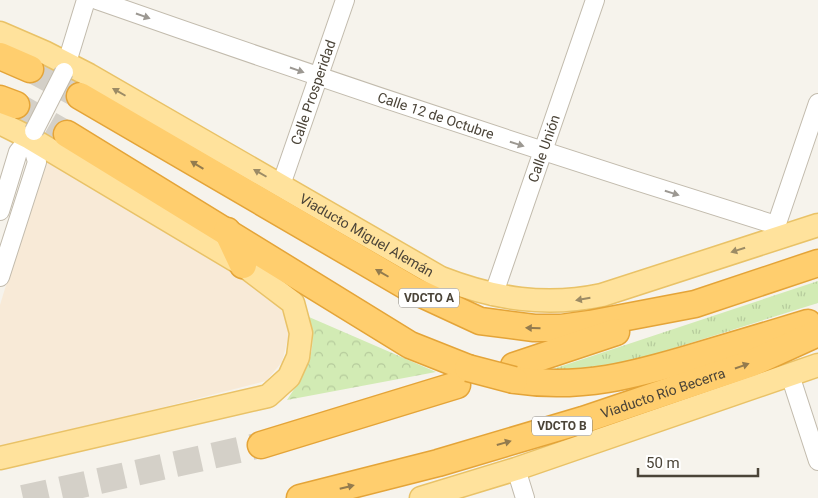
<svg xmlns="http://www.w3.org/2000/svg" width="818" height="498" font-family="Roboto,sans-serif">
<defs>
<pattern id="grass-tufts" width="24" height="20" patternUnits="userSpaceOnUse" patternTransform="scale(1.25)"><rect width="24" height="20" fill="#d2ebb4"/><path d="M3 7l-1-3M5 7V3M7 7l1-3M15 17l-1-3M17 17v-4M19 17l1-3" fill="none" stroke="#b6cb9c"/></pattern>
<pattern id="forest-crowns" width="20" height="18" patternUnits="userSpaceOnUse" patternTransform="scale(1.25)"><rect width="20" height="18" fill="#d2ebb4"/><path d="M2 6a3 3 0 1 1 6 0M12 15a3 3 0 1 1 6 0" fill="none" stroke="#b6cb9c"/></pattern>
</defs>
<rect width="100%" height="100%" fill="#f6f3ec"/>
<!-- commercial -->
<polygon fill="#f8ead7" points="45,156 275,298 291,327 282,362 266,381 0,449 0,305"/>
<!-- grass -->
<polygon fill="url(#grass-tufts)" points="818,281 818,303 633,361 592,370 544,372"/>
<!-- forest -->
<path fill="url(#forest-crowns)" d="M309 317 436 372 287 400C306 372 319 352 309 317Z"/>
<g fill="none" stroke-linecap="round" stroke-linejoin="round">
<!-- highway-tunnel -->
<g stroke="#d4d0c8" stroke-width="26" stroke-dasharray="26 13" stroke-linecap="butt">
<polyline points="30,69 80,96"/>
<polyline points="16,105 67,134"/>
<polyline points="23,498 261,445"/>
</g>
<!-- minor casing -->
<g stroke="#c2bbad" stroke-width="20">
<g id="minor">
<path id="s1" d="M97 0C322 79 548 154 776 225"/>
<polyline points="64,72 86,0"/>
<path id="s2" d="M281 185 345 0"/>
<polyline points="0,211 18,152 34,132"/>
<polyline points="773,235 818,103"/>
<polyline points="0,277 37,162 30,138"/>
<path id="s3" d="M493 296 595 0"/>
<polyline points="790,375 818,461"/>
<polyline points="516,469 525,498"/>
</g>
</g>
<!-- major casing -->
<g stroke="#e9c267" stroke-width="25">
<g id="major">
<path id="s4" d="M0 33 44 52 89 75 441 278C495 299 546 307 602 295L818 225"/>
<polyline points="0,123 30,138 243,265 293,303 301,333 298,357 289,377 268,396 0,458"/>
<polyline points="421,498 516,469 818,365"/>
</g>
</g>
<!-- highway casing -->
<g stroke="#e4a438" stroke-width="29">
<g id="highway">
<polyline points="0,56 30,69"/>
<polyline points="80,96 413,290 480,321 534,328 561,328 590,324 695,304 818,263"/>
<polyline points="0,99 16,105"/>
<polyline points="67,134 410,345 468,368"/>
<polyline points="227,231 243,265"/>
<polyline points="514,366 616,332"/>
<path d="M514 380C581 390 635 375 698 356 734 345 771 334 808 323"/>
<polyline points="261,445 457,385"/>
<path id="s5" d="M300 498 438 463 583 420 752 363 818 333"/>
</g>
</g>
<!-- minor -->
<use href="#minor" stroke="#fff" stroke-width="18"/>
<!-- major -->
<use href="#major" stroke="#ffe29c" stroke-width="22"/>
<!-- highway -->
<use href="#highway" stroke="#ffce6e" stroke-width="26"/>
<!-- minor-bridge casing -->
<g stroke="#c2bbad" stroke-width="20" stroke-linecap="butt">
<polyline id="minor-bridge" points="34,131 64,72"/>
</g>
<!-- highway-bridge casing -->
<g stroke="#e4a438" stroke-width="29" stroke-linecap="butt">
<polyline id="highway-bridge" points="468,368 514,380"/>
</g>
<!-- minor-bridge -->
<use href="#minor-bridge" stroke="#fff" stroke-width="18"/>
<!-- highway-bridge -->
<use href="#highway-bridge" stroke="#ffce6e" stroke-width="26"/>
</g>
<!-- one-way arrows -->
<defs><path id="oneway-solid" d="M-6-.8H1V-3.2L6.5 0L1 3.2V.8H-6Z" transform="scale(1.25)"/></defs>
<g fill="#9c9892">
<use href="#oneway-solid" transform="translate(143 16) rotate(19)"/>
<use href="#oneway-solid" transform="translate(297 70) rotate(19)"/>
<use href="#oneway-solid" transform="translate(517 144) rotate(18)"/>
<use href="#oneway-solid" transform="translate(672 193) rotate(17)"/>
</g>
<g fill="#9c8b65">
<use href="#oneway-solid" transform="translate(119 92) rotate(-150)"/>
<use href="#oneway-solid" transform="translate(260 173) rotate(-150)"/>
<use href="#oneway-solid" transform="translate(738 250) rotate(162)"/>
<use href="#oneway-solid" transform="translate(583 299) rotate(170)"/>
</g>
<g fill="#937b4e">
<use href="#oneway-solid" transform="translate(197 165) rotate(-149)"/>
<use href="#oneway-solid" transform="translate(382 273) rotate(-150)"/>
<use href="#oneway-solid" transform="translate(533 328) rotate(-178)"/>
<use href="#oneway-solid" transform="translate(742 366) rotate(-19)"/>
<use href="#oneway-solid" transform="translate(504 443) rotate(-16)"/>
<use href="#oneway-solid" transform="translate(347 487) rotate(-14)"/>
</g>
<g text-anchor="middle" stroke-width="4" stroke-linejoin="round" paint-order="stroke">
<!-- shield labels -->
<g fill="#fff" stroke="#817c74" stroke-width="1">
<rect x="399" y="288.5" width="60" height="19" rx="4"/>
<rect x="532" y="416.5" width="60" height="19" rx="4"/>
</g>
<g font-size="12" font-weight="bold" fill="#4b4438">
<text x="429" y="302">VDCTO A</text>
<text x="562" y="430">VDCTO B</text>
</g>
<!-- street labels -->
<g font-size="14" fill="#4b4438" stroke="#fff">
<text dy="5" stroke="none"><textPath href="#s2" startOffset="98">Calle Prosperidad</textPath></text>
<text dy="5" stroke="none"><textPath href="#s1" startOffset="358">Calle 12 de Octubre</textPath></text>
<text dy="5" stroke="none"><textPath href="#s3" startOffset="156">Calle Unión</textPath></text>
<text dy="5" stroke="none"><textPath href="#s4" startOffset="419">Viaducto Miguel Alemán</textPath></text>
<text dy="5" stroke="none"><textPath href="#s5" startOffset="378">Viaducto Río Becerra</textPath></text>
</g>
</g>
<!-- scale -->
<path d="M638 468v8h120v-8" fill="none" stroke="#4b4438" stroke-width="2.5"/>
<text x="646" y="468" font-size="15" fill="#4b4438" stroke="#ffffff" stroke-width="4" paint-order="stroke">50 m</text>
</svg>
